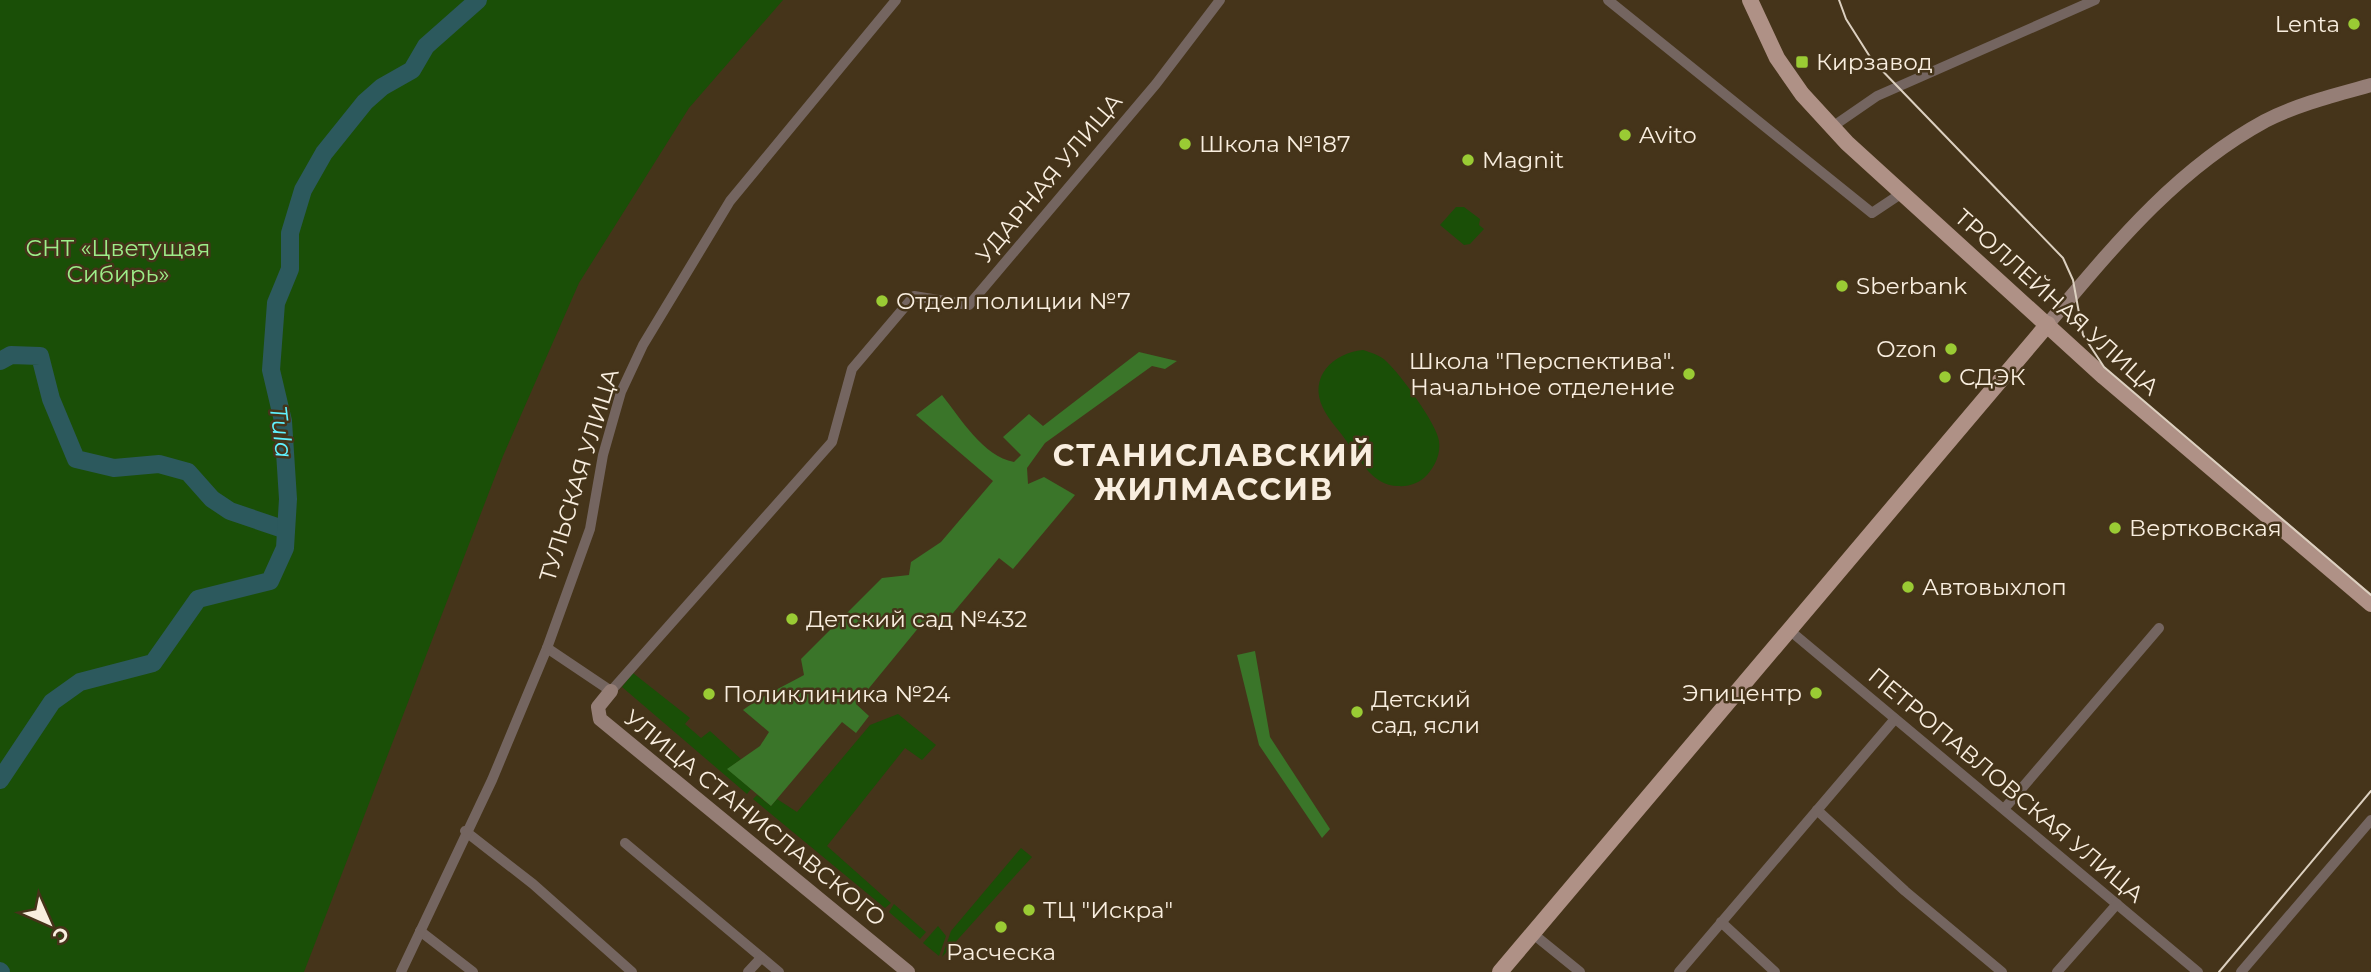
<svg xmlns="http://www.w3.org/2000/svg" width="2371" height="972" font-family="Montserrat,sans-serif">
<rect width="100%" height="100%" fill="#45341a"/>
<!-- green -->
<g fill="#1a4f07">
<polygon points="0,0 783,0 689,108 579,283 503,456 304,972 0,972"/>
<polygon points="1456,207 1464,207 1480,219 1479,225 1484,229 1470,244 1464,245 1440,225"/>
<path d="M1363 350C1372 353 1380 355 1387 362 1400 374 1437 424 1439 441 1441 454 1435 466 1427 475 1420 483 1408 487 1398 486 1372 486 1358 457 1345 439 1338 429 1328 419 1323 408 1308 377 1333 353 1363 350Z"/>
<polygon points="633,673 690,718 685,724 701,738 710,731 741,759 728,769 751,789 747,794 622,687"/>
<polygon points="898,714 936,745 922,760 905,748 827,846 891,903 885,908 753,799 757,795 771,806 777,799 797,812 870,725"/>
<polygon points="1021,848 1032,857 942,957 951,931"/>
<polygon points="894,904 926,932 920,939 889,912"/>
<polygon points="938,926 946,936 939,956 923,943"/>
</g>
<!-- forest -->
<g fill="#3a7529">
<path d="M1139 352 1177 361 1165 369 1152 366 1045 443 1027 468 1028 484 1044 477 1075 495 1013 569 999 558 938 631 924 621 856 704 869 716 856 733 842 722 771 806 727 769 760 746 769 732 743 710C763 695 783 687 804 675L801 659 882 578 909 575 911 562 941 542 993 481 916 415 942 395C961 419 983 456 1014 462L1021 455 1003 437 1029 414 1043 426Z"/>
<polygon points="1255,651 1270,737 1330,829 1322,838 1259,745 1237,655"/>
</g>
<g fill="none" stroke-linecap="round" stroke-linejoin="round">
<!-- river -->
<g stroke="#2c595d" stroke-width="18">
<polyline points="0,361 11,355 40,356 51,399 76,459 114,468 159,464 188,472 212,499 230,511 286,530"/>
<polyline points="0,780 52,702 80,682 153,663 198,599 270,581 285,548 288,499 283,421 271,370 276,303 290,269 290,233 303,190 324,153 365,102 382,87 412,70 426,46 478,0"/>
<polyline points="0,971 1,972"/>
</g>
<!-- street -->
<g stroke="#746560" stroke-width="10">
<polyline points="1608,0 1872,213 1902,193"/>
<polyline points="1832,127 1877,96 2095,0"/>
<polyline points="1788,629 2198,972"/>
<polyline points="547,648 611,691 832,442 852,369 914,296 969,305 1156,84 1220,0"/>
<polyline points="2004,809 2159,628"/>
<polyline points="1817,810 1905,891 2002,972"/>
<polyline points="465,831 533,884 632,972"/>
<polyline points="625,843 779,972"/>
<polyline points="1721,922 1775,972"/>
<polyline points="420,931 473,972"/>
<polyline points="1532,933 1580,972"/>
<polyline points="401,972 492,780 547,648 590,529 603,455 621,392 643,345 730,201 896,0"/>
<polyline points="748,972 761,958"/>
<polyline points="1679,972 1894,720"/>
<polyline points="2057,972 2117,904"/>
<polyline points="2241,972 2371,820"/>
</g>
<!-- secondary -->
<g stroke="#957e76" stroke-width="14">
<path d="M2048 324C2113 247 2175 170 2265 121 2298 104 2335 95 2371 85"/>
<polyline points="611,691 598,707 600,719 908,972"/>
</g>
<!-- primary -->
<g stroke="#af9186" stroke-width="16">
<polyline points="1750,0 1777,58 1802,94 1847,143 2104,377 2371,604"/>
<polyline points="1500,972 2048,324"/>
</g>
<!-- tram -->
<g stroke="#dcd0c0" stroke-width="2">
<polyline points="1839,0 1846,19 1872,60 2063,258 2073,280 2083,335 2104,367 2371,595"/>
<polyline points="2219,972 2371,791"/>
</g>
</g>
<!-- markers -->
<g fill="#9acb34" stroke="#45341a" stroke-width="2.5">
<circle cx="2354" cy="24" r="7"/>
<rect x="1795" y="55" width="14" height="14" rx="3.5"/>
<circle cx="1625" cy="135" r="7"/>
<circle cx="1185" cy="144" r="7"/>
<circle cx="1468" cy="160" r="7"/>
<circle cx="1842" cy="286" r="7"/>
<circle cx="882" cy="301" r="7"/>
<circle cx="1951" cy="349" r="7"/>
<circle cx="1689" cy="374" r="7"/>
<circle cx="1945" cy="377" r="7"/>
<circle cx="2115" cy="528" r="7"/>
<circle cx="1908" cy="587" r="7"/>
<circle cx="792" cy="619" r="7"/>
<circle cx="1816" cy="693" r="7"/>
<circle cx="709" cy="694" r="7"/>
<circle cx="1357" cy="712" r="7"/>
<circle cx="1029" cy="910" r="7"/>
<circle cx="1001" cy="927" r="7"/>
</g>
<g text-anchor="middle" stroke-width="5" stroke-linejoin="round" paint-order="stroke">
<!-- poi labels -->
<g font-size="23" fill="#f9eedf" stroke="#45341a" text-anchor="start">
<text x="2340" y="32" text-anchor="end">Lenta</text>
<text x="1816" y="70">Кирзавод</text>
<text x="1639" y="143">Avito</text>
<text x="1199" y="152">Школа №187</text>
<text x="1482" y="168">Magnit</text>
<text x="1856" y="294">Sberbank</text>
<text x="896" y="309">Отдел полиции №7</text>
<text x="1937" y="357" text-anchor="end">Ozon</text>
<text x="1675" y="369" text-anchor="end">Школа "Перспектива".<tspan x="1675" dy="26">Начальное отделение</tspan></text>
<text x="1959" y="385">СДЭК</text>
<text x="2129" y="536">Вертковская</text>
<text x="1922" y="595">Автовыхлоп</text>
<text x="806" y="627">Детский сад №432</text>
<text x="1802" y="701" text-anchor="end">Эпицентр</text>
<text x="723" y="702">Поликлиника №24</text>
<text x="1371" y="707">Детский<tspan x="1371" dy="26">сад, ясли</tspan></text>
<text x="1043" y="918">ТЦ "Искра"</text>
<text x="1001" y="960" text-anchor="middle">Расческа</text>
</g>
<!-- street labels -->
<g font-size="23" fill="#f9eedf" stroke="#45341a">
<text transform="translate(1049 178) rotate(-50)" y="8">УДАРНАЯ УЛИЦА</text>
<text transform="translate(2057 302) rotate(42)" y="8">ТРОЛЛЕЙНАЯ УЛИЦА</text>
<text transform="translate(579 475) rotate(-73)" y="8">ТУЛЬСКАЯ УЛИЦА</text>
<text transform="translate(2006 785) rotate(40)" y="8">ПЕТРОПАВЛОВСКАЯ УЛИЦА</text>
<text transform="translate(755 818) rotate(39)" y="8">УЛИЦА СТАНИСЛАВСКОГО</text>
</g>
<!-- park labels -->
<g font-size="23" fill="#9dee89" stroke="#45341a">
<text x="118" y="256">СНТ «Цветущая<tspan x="118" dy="26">Сибирь»</tspan></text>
</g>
<!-- water labels -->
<g font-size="24" font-style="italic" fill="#61f2ff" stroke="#45341a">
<text transform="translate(281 432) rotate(83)" y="8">Tula</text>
</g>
<!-- district labels -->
<g font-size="30" font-weight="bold" letter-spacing="2" fill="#f9eedf" stroke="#45341a">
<text x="1214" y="466">СТАНИСЛАВСКИЙ<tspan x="1214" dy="34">ЖИЛМАССИВ</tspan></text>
</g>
</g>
<!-- north arrow -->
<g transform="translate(49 923) rotate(135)" stroke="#45341a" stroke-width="5" paint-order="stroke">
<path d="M0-5L12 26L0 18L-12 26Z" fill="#f9eedf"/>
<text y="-10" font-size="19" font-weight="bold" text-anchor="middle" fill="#f9eedf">С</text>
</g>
</svg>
